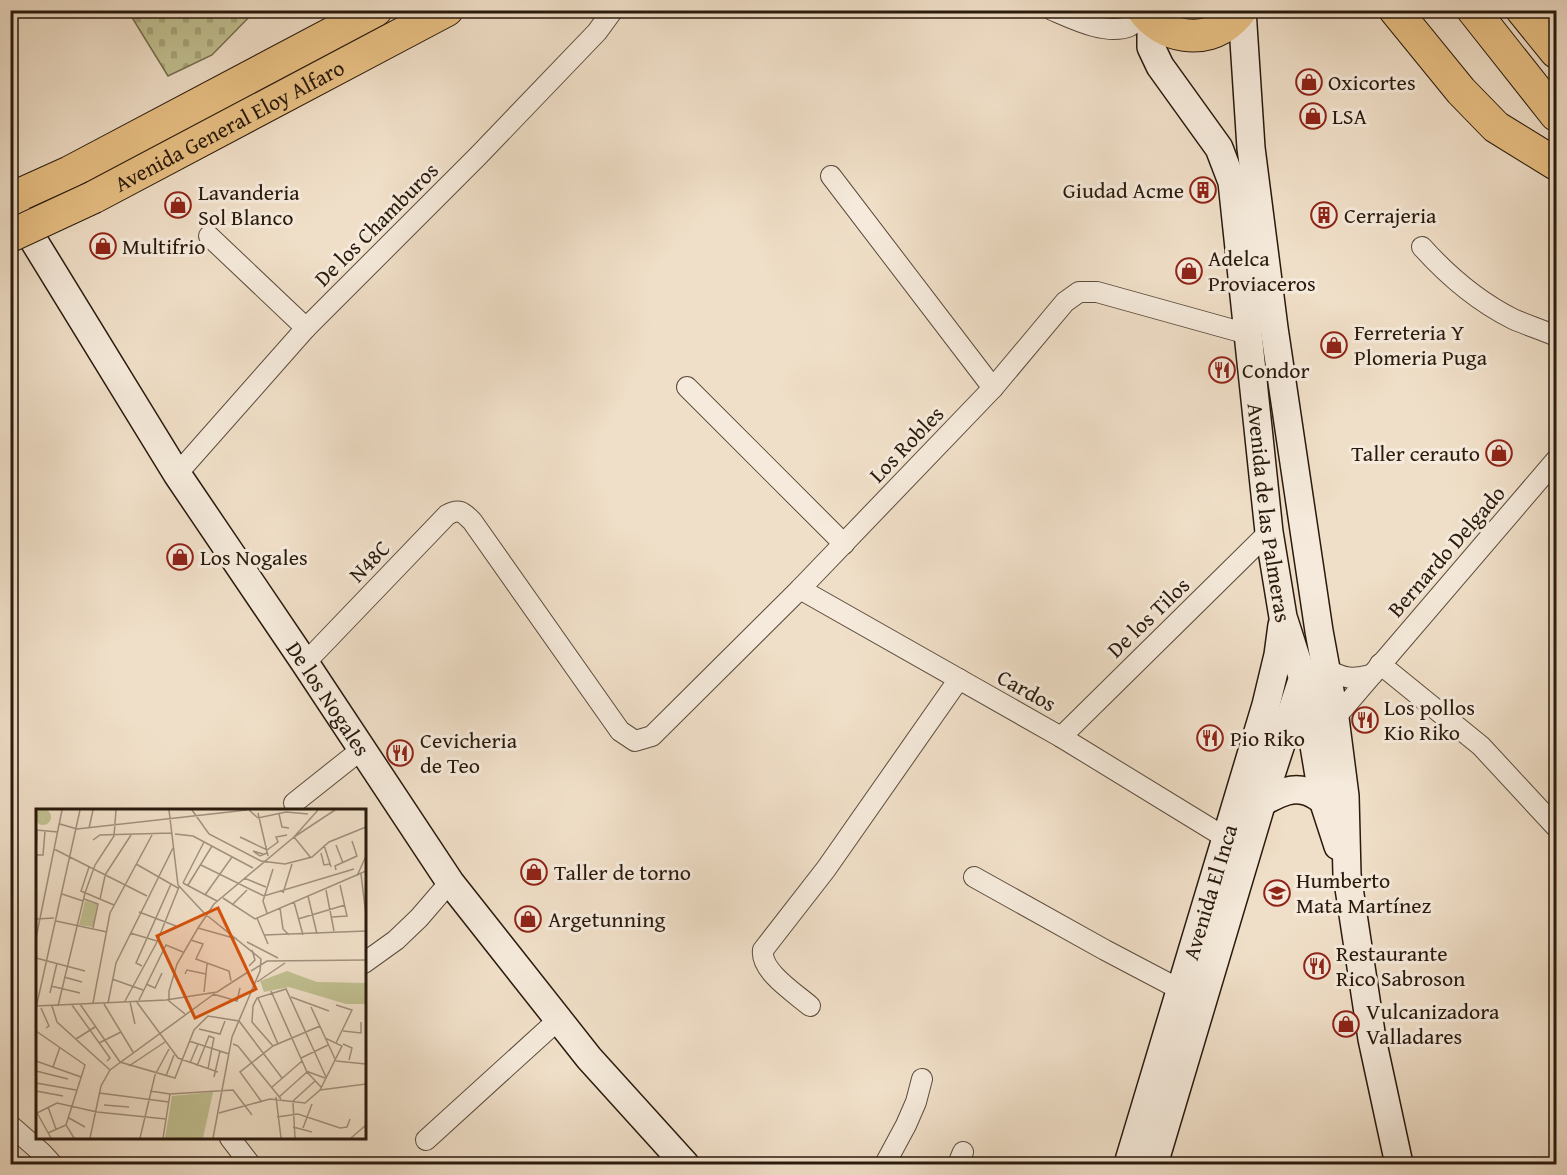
<svg xmlns="http://www.w3.org/2000/svg" width="1567" height="1175" font-family="'Gentium Book Plus',serif">
<defs>
<pattern id="grass-tufts" width="24" height="20" patternUnits="userSpaceOnUse" patternTransform="scale(1.5)"><rect width="24" height="20" fill="#c1c091"/><path d="M3 7l-1-3M5 7V3M7 7l1-3M15 17l-1-3M17 17v-4M19 17l1-3" fill="none" stroke="#a6a47c"/></pattern>
<pattern id="cemetery-stones" width="16" height="16" patternUnits="userSpaceOnUse" patternTransform="scale(1.5)"><rect width="16" height="16" fill="#c1c091"/><path d="M2 7V4a2 2 0 0 1 4 0v3zM10 15v-3a2 2 0 0 1 4 0v3z" fill="#a6a47c"/></pattern>
</defs>
<rect width="100%" height="100%" fill="#f0dfc8"/>
<filter id="stains"><feTurbulence type="fractalNoise" baseFrequency=".00333" numOctaves="4"/><feColorMatrix values="0 0 0 0 .2 0 0 0 0 .09 0 0 0 0 .02 0 0 0 .5 -.17"/></filter>
<radialGradient id="worn" r=".72"><stop offset=".6" stop-color="#630" stop-opacity="0"/><stop offset="1" stop-color="#630" stop-opacity=".3"/></radialGradient>
<!-- grass -->
<path fill="url(#grass-tufts)" stroke="#756d4f" stroke-width="1.5" d="M1164 11H1220C1202 24 1182 26 1164 11Z"/>
<!-- cemetery -->
<polygon fill="url(#cemetery-stones)" stroke="#756d4f" stroke-width="1.5" points="128,11 255,11 212,55 168,76"/>
<g fill="none" stroke-linecap="round" stroke-linejoin="round">
<!-- street casing -->
<g stroke="#5b4b3c" stroke-width="22">
<g id="street">
<path d="M1052 10C1073 19 1107 36 1130 26 1135 23 1140 17 1144 12"/>
<polyline points="831,176 993,388"/>
<polyline points="209,236 306,328"/>
<path d="M1422 247C1449 277 1477 301 1513 319 1527 325 1542 330 1556 336"/>
<polyline points="687,387 844,544"/>
<polyline points="177,474 306,328 478,156 597,32 613,10"/>
<polyline points="800,589 1061,737 1226,838"/>
<path d="M305 663 447 515C459 508 463 512 472 521L620 731 635 741 652 736 800 589 993 388 1065 302 1079 292H1097L1248 334"/>
<polyline points="1380,664 1481,746 1556,827"/>
<path d="M1326 669C1345 679 1352 680 1373 674"/>
<polyline points="1335,718 1556,460"/>
<polyline points="1061,737 1269,532"/>
<polyline points="294,803 362,749"/>
<polyline points="974,877 1105,950 1181,990"/>
<polyline points="364,963 396,940 419,918 450,882"/>
<path d="M810 1006C795 993 760 971 763 950L826 869 959 679"/>
<polyline points="10,1125 42,1153 52,1164"/>
<polyline points="230,1138 250,1164"/>
<polyline points="426,1140 559,1019"/>
<polyline points="885,1164 906,1125 916,1102 922,1079"/>
<polyline points="958,1164 963,1152"/>
</g>
</g>
<!-- secondary casing -->
<g stroke="#291a0d" stroke-width="30">
<g id="secondary">
<polyline points="1242,10 1251,148 1274,328 1319,631 1335,718 1345,796 1347,875 1372,1039 1399,1164"/>
<path id="s1" d="M1151 20V47L1160 66 1219 148 1232 182 1269 532 1283 617 1303 679 1323 800 1338 846"/>
<path id="s2" d="M10 202 177 474 305 663 450 882 589 1058 685 1164"/>
<path d="M1262 802C1275 796 1290 786 1305 791 1311 792 1318 797 1323 800"/>
<path id="s3" d="M1128 1164 1266 705 1278 655 1282 625"/>
<polyline points="1154,1164 1262,802 1301,683"/>
</g>
</g>
<!-- primary casing -->
<g stroke="#291a0d" stroke-width="34">
<g id="primary">
<path d="M1143 10C1163 38 1205 45 1231 21 1235 18 1238 14 1241 10"/>
<polyline points="1395,10 1461,91 1496,127 1556,164"/>
<polyline points="1473,10 1556,115"/>
<polyline points="1522,10 1556,52"/>
<path id="s4" d="M94 197 447 10"/>
<polyline points="10,199 70,172 376,10"/>
</g>
</g>
<!-- street -->
<use href="#street" stroke="#f5eadb" stroke-width="20"/>
<!-- secondary -->
<use href="#secondary" stroke="#f5eadb" stroke-width="27"/>
<!-- primary -->
<use href="#primary" stroke="#e8c084" stroke-width="32"/>
<!-- primary-bridge casing -->
<g stroke="#291a0d" stroke-width="34" stroke-linecap="butt">
<polyline id="primary-bridge" points="10,236 94,197"/>
</g>
<!-- primary-bridge -->
<use href="#primary-bridge" stroke="#e8c084" stroke-width="32"/>
</g>
<!-- icons -->
<defs>
<g id="shop-ring" transform="scale(1.35)"><circle r="9.5" fill="#f5eadb" stroke="#8f2418" stroke-width="1.5"/><path d="M-5-2.5h2.3a2.7 3.5 0 0 1 5.4 0H5L5.5 6h-11ZM-1.5-2.5h3a1.5 2.3 0 0 0-3 0Z" fill="#8f2418"/></g>
<g id="building-ring" transform="scale(1.35)"><circle r="9.5" fill="#f5eadb" stroke="#8f2418" stroke-width="1.5"/><path d="M-4-6H4V6H1V3H-1V6H-4ZM-2.5-4.3h1.7v1.8h-1.7ZM.8-4.3h1.7v1.8H.8ZM-2.5-1h1.7V.8h-1.7ZM.8-1h1.7V.8H.8Z" fill="#8f2418"/></g>
<g id="restaurant-ring" transform="scale(1.35)"><circle r="9.5" fill="#f5eadb" stroke="#8f2418" stroke-width="1.5"/><path d="M-5-6h1v4h1v-4h1v4h1v-4h1v5L-1.5 .5V6h-2V.5L-5-1ZM5-6V6H3V1.5H1.5Q1.5-4 5-6Z" fill="#8f2418"/></g>
<g id="school-ring" transform="scale(1.35)"><circle r="9.5" fill="#f5eadb" stroke="#8f2418" stroke-width="1.5"/><path d="M0-5L7-2L0 1L-7-2ZM-4 1L0 2.5L4 1V4Q0 6-4 4Z" fill="#8f2418"/></g>
</defs>
<g fill-rule="evenodd">
<use href="#shop-ring" x="1309" y="82"/>
<use href="#shop-ring" x="1313" y="116"/>
<use href="#building-ring" x="1203" y="190"/>
<use href="#shop-ring" x="178" y="205"/>
<use href="#building-ring" x="1324" y="215"/>
<use href="#shop-ring" x="103" y="246"/>
<use href="#shop-ring" x="1189" y="271"/>
<use href="#shop-ring" x="1334" y="345"/>
<use href="#restaurant-ring" x="1222" y="370"/>
<use href="#shop-ring" x="1499" y="453"/>
<use href="#shop-ring" x="180" y="557"/>
<use href="#restaurant-ring" x="1365" y="720"/>
<use href="#restaurant-ring" x="1210" y="738"/>
<use href="#restaurant-ring" x="400" y="753"/>
<use href="#shop-ring" x="534" y="872"/>
<use href="#school-ring" x="1277" y="893"/>
<use href="#shop-ring" x="528" y="919"/>
<use href="#restaurant-ring" x="1317" y="966"/>
<use href="#shop-ring" x="1346" y="1024"/>
</g>
<g text-anchor="middle" stroke-width="6" stroke-linejoin="round" paint-order="stroke">
<!-- poi labels -->
<g font-size="22" fill="#291a0d" stroke="#f5eadb" text-anchor="start">
<text x="1328" y="90">Oxicortes</text>
<text x="1332" y="124">LSA</text>
<text x="1184" y="198" text-anchor="end">Giudad Acme</text>
<text x="198" y="200">Lavanderia<tspan x="198" dy="25">Sol Blanco</tspan></text>
<text x="1344" y="223">Cerrajeria</text>
<text x="122" y="254">Multifrio</text>
<text x="1208" y="266">Adelca<tspan x="1208" dy="25">Proviaceros</tspan></text>
<text x="1354" y="340">Ferreteria Y<tspan x="1354" dy="25">Plomeria Puga</tspan></text>
<text x="1242" y="378">Condor</text>
<text x="1480" y="461" text-anchor="end">Taller cerauto</text>
<text x="200" y="565">Los Nogales</text>
<text x="1384" y="715">Los pollos<tspan x="1384" dy="25">Kio Riko</tspan></text>
<text x="1230" y="746">Pio Riko</text>
<text x="420" y="748">Cevicheria<tspan x="420" dy="25">de Teo</tspan></text>
<text x="554" y="880">Taller de torno</text>
<text x="1296" y="888">Humberto<tspan x="1296" dy="25">Mata Martínez</tspan></text>
<text x="548" y="927">Argetunning</text>
<text x="1336" y="961">Restaurante<tspan x="1336" dy="25">Rico Sabroson</tspan></text>
<text x="1366" y="1019">Vulcanizadora<tspan x="1366" dy="25">Valladares</tspan></text>
</g>
<!-- street labels -->
<g font-size="22" fill="#291a0d" stroke="#f5eadb">
<text dy="8" stroke="none"><textPath href="#s4" startOffset="153">Avenida General Eloy Alfaro</textPath></text>
<text transform="translate(376 224) rotate(-45)" y="8">De los Chamburos</text>
<text transform="translate(906 444) rotate(-46)" y="8">Los Robles</text>
<text dy="8" stroke="none"><textPath href="#s1" startOffset="518">Avenida de las Palmeras</textPath></text>
<text transform="translate(1446 551) rotate(-49)" y="8">Bernardo Delgado</text>
<text transform="translate(369 561) rotate(-46)" y="8">N48C</text>
<text transform="translate(1148 617) rotate(-44)" y="8">De los Tilos</text>
<text transform="translate(1027 690) rotate(29)" y="8">Cardos</text>
<text dy="8" stroke="none"><textPath href="#s2" startOffset="590">De los Nogales</textPath></text>
<text dy="8" stroke="none"><textPath href="#s3" startOffset="284">Avenida El Inca</textPath></text>
</g>
</g>
<!-- overview -->
<g transform="translate(36 809)">
<rect width="330" height="330" fill="#f0dfc8"/>
<path d="M251 162 281 173 330 174V195H310L253 178 228 183 224 172Z" fill="#c1c091"/>
<path d="M177 283 167 329H129L136 287Z" fill="#c1c091"/>
<path d="M49 92 61 95 57 118 43 116Z" fill="#c1c091"/>
<path d="M-1 8a8 8 0 1 1 16 0a8 8 0 1 1-16 0Z" fill="#c1c091"/>
<path fill="none" stroke="#a0907d" stroke-width="1.5" d="M133 1 142 76 168 104 225 150 224 162 196 228 177 329M156 1 173 25 225 52 249 55 276 48 293 33 330 18M213 1 222 9 250 3 272 5M222 4 232 47M243 5 246 18 253 19M24 15 41 20 211 1M53 19 57 1M0 21 22 23M139 25 157 27 217 59M204 28 231 41 242 33 240 28 251 26M57 31 64 26 136 24M288 36 295 58M300 36 307 54M18 40 111 87M285 44 288 56 294 55M0 45 1 21M227 45 217 42 224 47 231 44M0 46H7L9 22M275 49 258 28 299 1M100 55 142 79M165 56 228 87 318 60M53 58 45 82 78 96M300 61 299 57 321 47 316 32M325 65 330 106M69 66 95 26M321 67 330 47M208 69 230 78M147 74 168 33M147 74 181 92M152 76 176 37M290 81 298 122M247 84 256 55M26 85 47 92M169 86 196 48M272 87 281 125M187 89 219 110 330 62M48 90 62 95 57 119M64 90 69 67M258 93 267 126M196 96 211 81M244 99 247 120 253 126M103 103 140 117M231 104 227 92 237 60M296 108 311 107 304 76M221 109 232 135M0 110 18 109M262 110 309 96M20 112 71 123M162 119 201 130M94 124 121 132M228 126 330 122M0 129 26 1M155 131 167 135 160 150 193 162 195 172M211 133 242 149M0 149 49 162M106 157 100 154 135 75M213 157 219 151 216 141M215 162 231 152 330 151M149 165 151 161 170 165M28 168 46 173M76 170 107 181M221 173 249 154M110 175 119 179 126 164M15 177 44 184M235 182 271 263 285 278M168 183 171 155M14 184 21 154M177 185 201 192 204 179M255 188 293 202M222 189 242 235M103 191 130 136 147 143M89 192 121 133 143 78M100 192 142 249 182 263M94 193 99 215M57 194 74 104 116 26M72 194 80 154 137 39M44 195 84 253 139 269 158 221 172 207 203 212 246 269M68 195 97 243M36 196 74 249 71 252M0 197 130 191 181 183 212 163M16 197 21 213 74 261M22 197 49 84 59 56 78 27 80 1M275 198 300 252M0 199 44 1M5 199 13 217 10 219M149 205 133 192V182L141 155 162 119 178 95 258 28 282 1M163 220 184 225 189 212M0 222 49 256 30 316 38 329M307 222 325 224V213M40 230 59 218M153 232 193 245M63 234 85 223M300 234 316 201 300 196M197 235 202 237 245 290M307 235 316 239 313 251M237 237 216 213 217 197 221 189 250 180 290 268M265 249 292 236M0 252 45 268M300 252 330 255M154 254 162 235M93 257 129 233M161 257 173 227 178 229 176 239M17 258 24 238M172 260 176 239M0 262 32 270M270 262 289 269M130 267 138 246M178 268 184 242M0 274 40 281M235 279 266 252M284 281 330 275M0 282 27 287M114 282 134 285 197 281 216 306M63 284 133 293M240 288 245 329M243 288 271 263M225 292 204 263 237 237 284 217M257 292 279 272M257 294 259 329M68 296 93 298M12 298 20 320M0 302 15 329M1 304 21 294 61 303 130 310M183 304 234 290 269 294 284 281 306 237 289 229M241 308 262 305 304 319 311 318 314 310M33 309 49 318M257 318 276 323M267 319 276 295M12 324 30 316M54 329 65 277 74 261 178 185M104 329 119 266 133 240M127 329 134 285M315 329 330 316"/>
<path fill="#d5530c" fill-opacity="0.15" stroke="#d5530c" stroke-width="3" d="M182 99 220 180 159 209 121 127Z"/>
<rect width="330" height="330" fill="none" stroke="#291a0d" stroke-width="3"/>
</g>
<!-- margin -->
<rect width="1567" height="1175" fill="none" stroke="#f0dfc8" stroke-width="36"/>
<rect x="12" y="12" width="1543" height="1151" fill="none" stroke="#291a0d" stroke-width="3"/>
<rect x="18" y="18" width="1531" height="1139" fill="none" stroke="#291a0d" stroke-width="1.5"/>
<rect width="100%" height="100%" filter="url(#stains)"/>
<rect width="100%" height="100%" fill="url(#worn)"/>
</svg>
